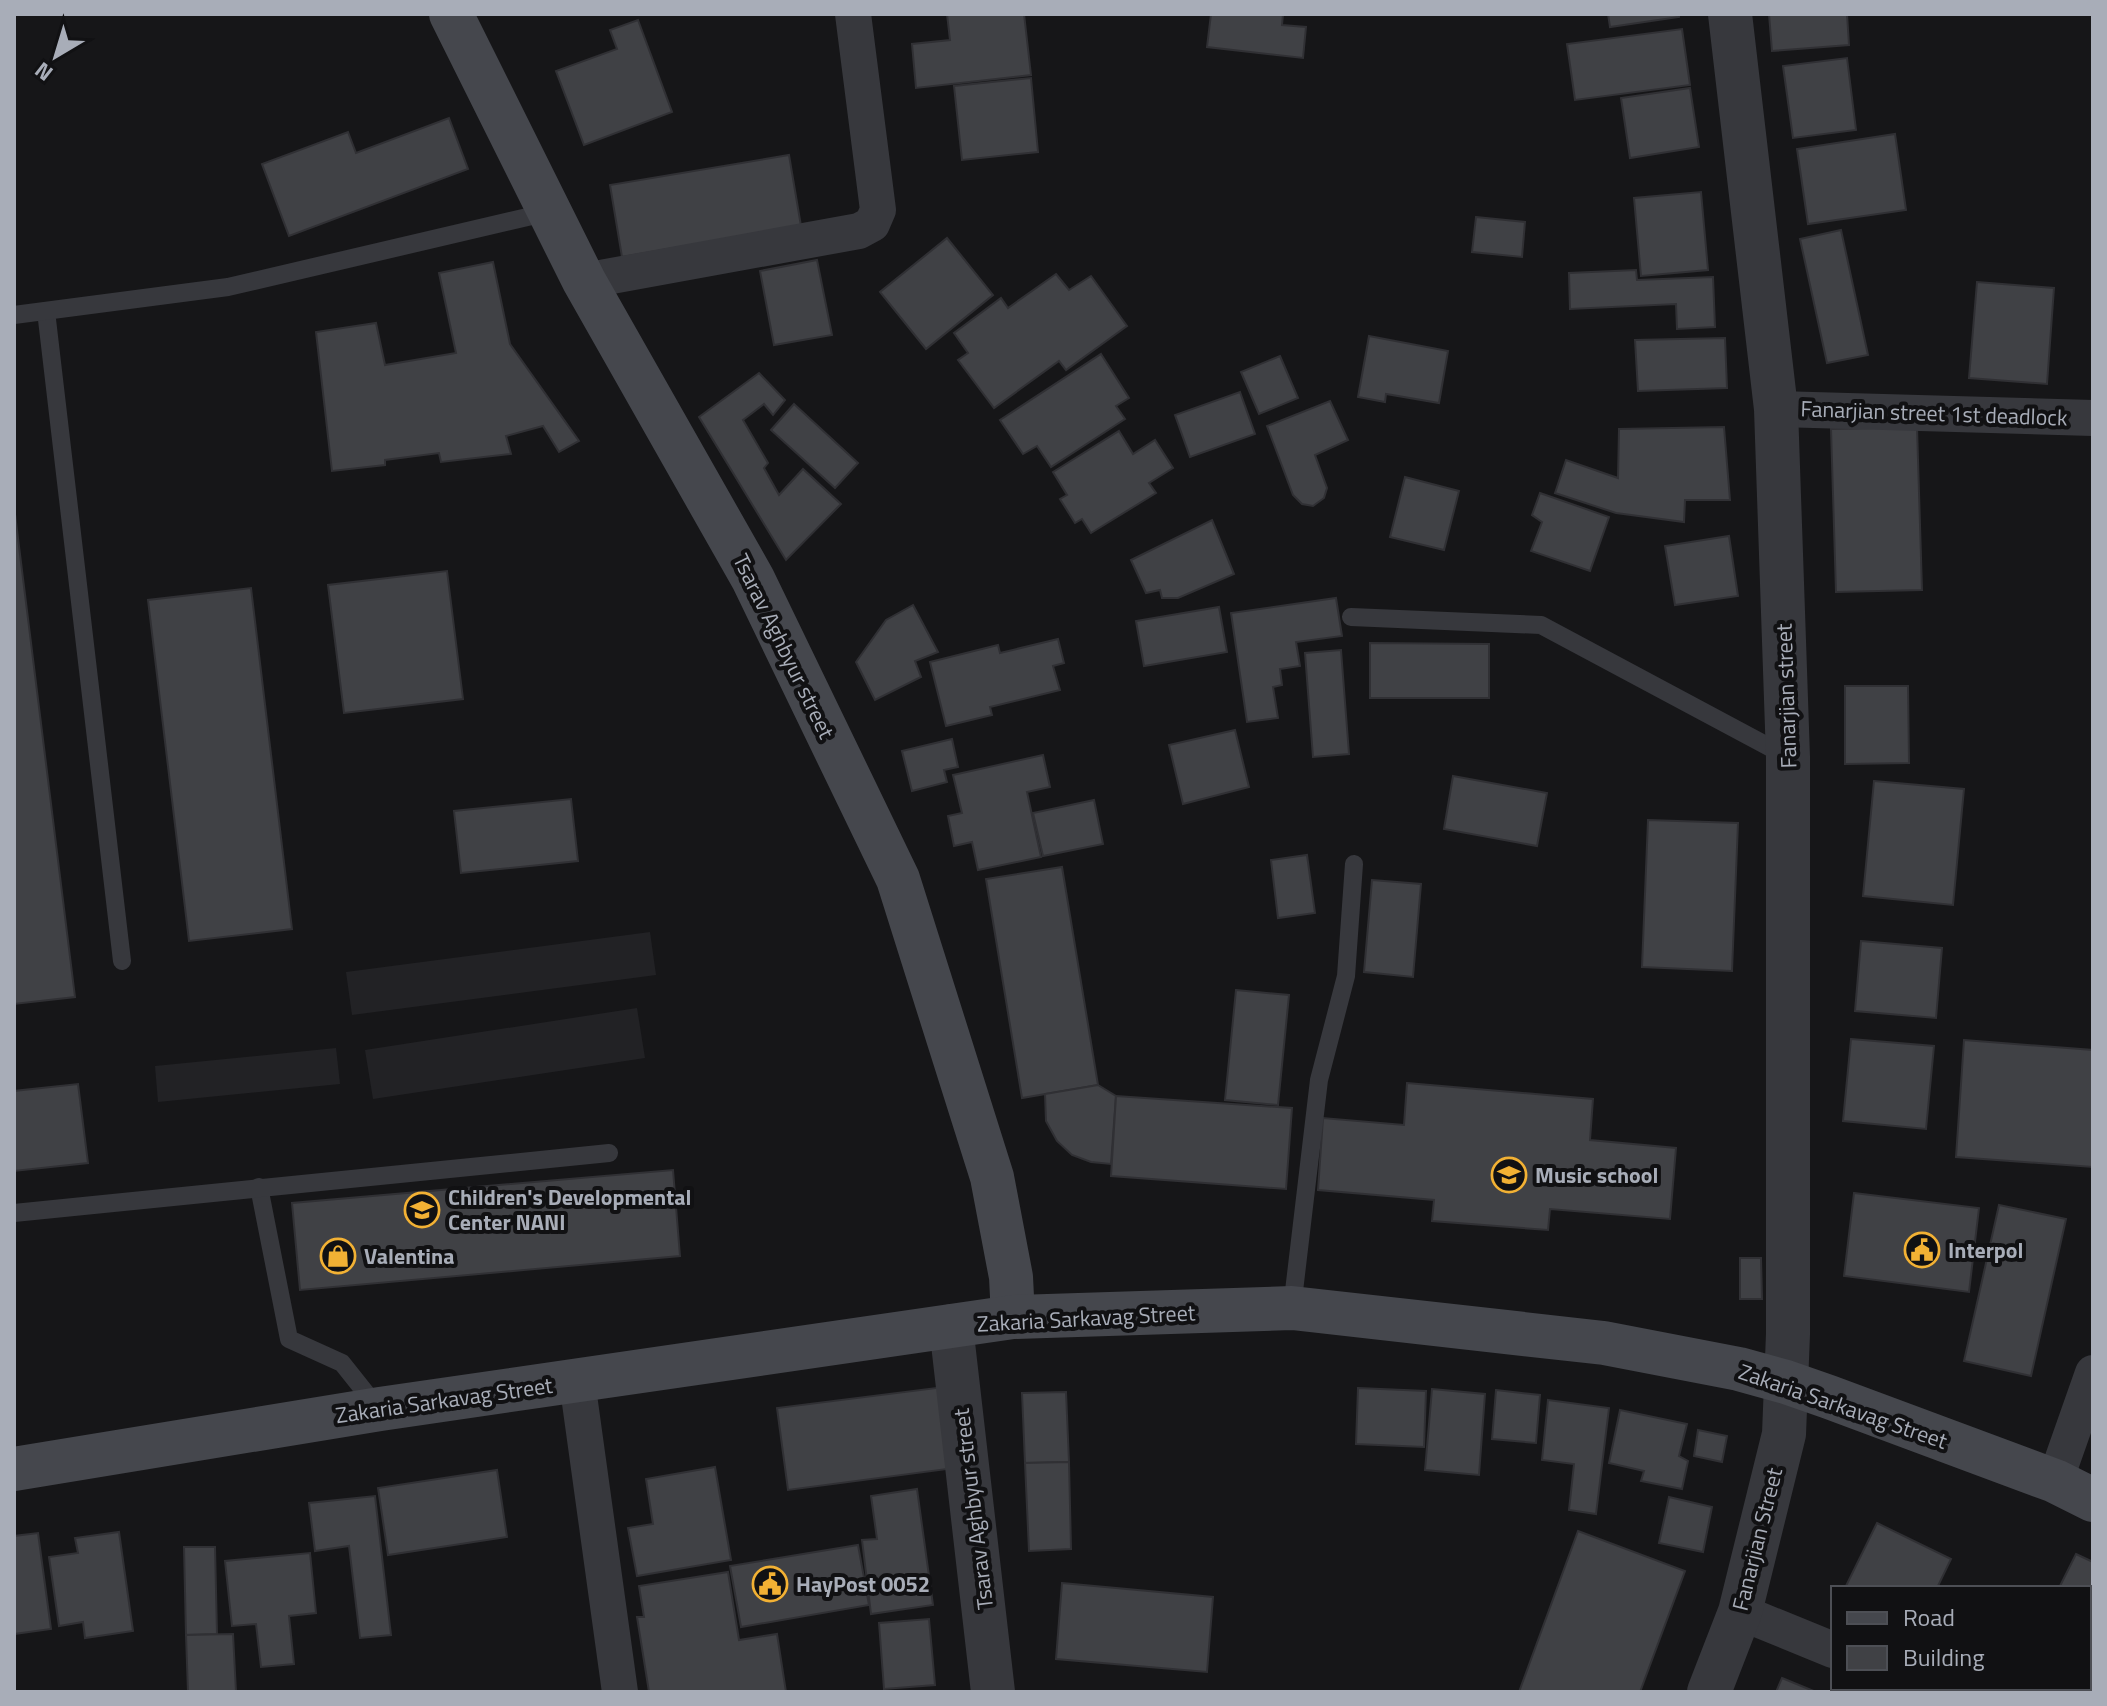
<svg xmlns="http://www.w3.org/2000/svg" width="2107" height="1706" font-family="'Titillium Web',sans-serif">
<rect width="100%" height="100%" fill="#161618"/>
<!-- built -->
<g fill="#222225">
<polygon points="650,932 656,975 352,1015 346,972"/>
<polygon points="637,1008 645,1058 373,1099 365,1050"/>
<polygon points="336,1048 340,1084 158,1102 155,1066"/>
</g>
<!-- building -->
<g fill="#404145" stroke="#303034" stroke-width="2">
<polygon points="947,14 1024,14 1031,75 916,88 912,44 950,40"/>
<polygon points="1211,14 1283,14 1282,25 1306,27 1303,58 1207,47"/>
<polygon points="1608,14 1679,14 1679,17 1610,27"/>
<polygon points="1769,14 1847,14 1849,45 1772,51"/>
<polygon points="638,20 672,112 584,145 556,71 617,49 610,30"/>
<polygon points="1682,29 1690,85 1575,100 1567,44"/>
<polygon points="1847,58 1856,130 1793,138 1783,66"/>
<polygon points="1031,78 1038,152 962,160 954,86"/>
<polygon points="1690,88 1699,147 1630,158 1621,98"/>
<polygon points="449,118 468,169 289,236 262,164 348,132 356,153"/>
<polygon points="1895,134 1906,210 1808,224 1797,149"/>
<polygon points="789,155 801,226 622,257 610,185"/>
<polygon points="1701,192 1708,270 1641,276 1634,198"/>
<polygon points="1476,217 1525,222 1522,257 1472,252"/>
<polygon points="1841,230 1868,355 1827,363 1800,239"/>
<polygon points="947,238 993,295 926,349 880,292"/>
<polygon points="817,260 832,335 774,345 760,271"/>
<polygon points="493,262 510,344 579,441 559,452 543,426 506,436 511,454 441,462 439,453 385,460 385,465 332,471 316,332 376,323 385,365 456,353 439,273"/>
<polygon points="1636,270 1637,280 1713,277 1715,327 1677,329 1676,304 1570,309 1569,273"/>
<polygon points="1056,274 1069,290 1091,276 1127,326 1066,370 1059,361 994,408 958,360 968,353 954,333 1001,298 1008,308"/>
<polygon points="1977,282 2054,288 2047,384 1969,378"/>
<polygon points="1369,336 1448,351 1439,403 1386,394 1385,402 1358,397"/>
<polygon points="1725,338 1727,388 1638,391 1635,340"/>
<polygon points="1101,354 1129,398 1116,406 1125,419 1051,467 1037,446 1023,454 1000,420"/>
<polygon points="1280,356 1298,398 1259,414 1241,372"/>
<polygon points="759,373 785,400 773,415 764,404 743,420 768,463 764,468 779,495 803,469 841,504 786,560 699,417"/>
<polygon points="1240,392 1255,434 1190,457 1175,415"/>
<polygon points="1330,401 1348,440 1315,455 1327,488 1324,498 1313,506 1302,504 1293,495 1267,426"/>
<polygon points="794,404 858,463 835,488 771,430"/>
<polygon points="1724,427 1730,500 1685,500 1684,522 1616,513 1555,493 1566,460 1618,478 1619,429"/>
<polygon points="1917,427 1922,590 1836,592 1831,429"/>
<polygon points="1119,431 1133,454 1155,440 1173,468 1149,483 1156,493 1091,533 1082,519 1075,523 1060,499 1067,495 1053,472"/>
<polygon points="1405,477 1459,491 1444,550 1390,537"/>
<polygon points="1540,493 1609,517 1590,571 1531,551 1542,522 1532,515"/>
<polygon points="14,506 75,997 14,1004"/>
<polygon points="1212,520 1234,574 1178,598 1162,598 1160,590 1146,593 1131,560"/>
<polygon points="1729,536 1738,596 1675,605 1665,546"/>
<polygon points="447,571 463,699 344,713 328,585"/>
<polygon points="251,588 292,929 189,941 148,600"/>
<polygon points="1336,598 1342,636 1296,642 1300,666 1280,669 1282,685 1273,687 1278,718 1247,722 1231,613"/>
<polygon points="913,605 938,652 915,661 921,677 875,700 856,662 886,620"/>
<polygon points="1219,607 1227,652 1144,666 1136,621"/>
<polygon points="1058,639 1064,663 1053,666 1060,690 990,707 992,715 946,726 930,662 998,645 1000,653"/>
<polygon points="1370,643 1489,644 1489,698 1370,698"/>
<polygon points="1341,650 1349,754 1313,757 1305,653"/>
<polygon points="1845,686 1908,686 1909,763 1845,764"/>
<polygon points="1235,730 1249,787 1183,804 1169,745"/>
<polygon points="952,739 958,767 944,770 947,782 912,791 902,751"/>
<polygon points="1043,755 1050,787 1027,792 1041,857 978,870 972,842 954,846 948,816 962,813 953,775"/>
<polygon points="1453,776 1547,793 1537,846 1444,829"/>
<polygon points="1874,781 1964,789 1953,905 1863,896"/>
<polygon points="571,799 578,861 461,873 454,811"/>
<polygon points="1094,800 1103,844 1043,856 1033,813"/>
<polygon points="1648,820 1738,823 1732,971 1642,967"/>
<polygon points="1307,855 1315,913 1278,918 1271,860"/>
<polygon points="1062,867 1098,1085 1022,1098 986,879"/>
<polygon points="1372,880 1421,884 1413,977 1364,972"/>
<polygon points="1861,941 1942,948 1936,1018 1855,1011"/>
<polygon points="1236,990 1289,995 1278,1105 1225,1100"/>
<polygon points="1851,1039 1934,1046 1926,1129 1843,1121"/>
<polygon points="1964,1040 2093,1050 2093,1167 1956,1157"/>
<polygon points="1407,1083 1593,1099 1590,1140 1676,1148 1670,1219 1550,1209 1548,1230 1432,1221 1434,1200 1318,1190 1323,1118 1404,1125"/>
<polygon points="78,1084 88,1163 14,1171 14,1091"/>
<polygon points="1098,1085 1116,1096 1111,1164 1091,1162 1072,1155 1057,1141 1046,1121 1045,1094"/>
<polygon points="1116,1096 1292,1108 1286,1189 1111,1176"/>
<polygon points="673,1170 680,1256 300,1290 292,1203"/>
<polygon points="1854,1193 1979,1208 1969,1292 1844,1276"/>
<polygon points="1999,1205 2066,1219 2031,1376 1964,1361"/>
<polygon points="1740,1258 1761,1258 1762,1299 1740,1299"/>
<polygon points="944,1387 955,1468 788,1490 777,1408"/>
<polygon points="1358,1388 1426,1391 1424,1447 1356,1444"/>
<polygon points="1432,1389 1485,1394 1479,1475 1425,1470"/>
<polygon points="1496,1390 1540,1395 1536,1443 1492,1439"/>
<polygon points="1066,1392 1069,1462 1025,1463 1022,1393"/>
<polygon points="1548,1400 1609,1408 1596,1514 1569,1510 1574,1464 1542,1460"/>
<polygon points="1620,1410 1687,1424 1679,1456 1688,1461 1682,1489 1641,1481 1644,1471 1609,1463"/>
<polygon points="1698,1430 1727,1436 1722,1462 1694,1456"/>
<polygon points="1069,1462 1071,1549 1029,1551 1025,1463"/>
<polygon points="715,1467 731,1560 637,1576 628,1528 653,1524 646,1479"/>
<polygon points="497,1470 507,1537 388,1555 378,1488"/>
<polygon points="917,1489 933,1605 871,1614 862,1540 877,1539 871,1496"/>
<polygon points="375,1496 391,1635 360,1638 349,1546 315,1551 309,1503"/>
<polygon points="1669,1497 1712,1507 1703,1552 1659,1543"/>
<polygon points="1877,1523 1951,1559 1937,1588 1845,1588"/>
<polygon points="1578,1531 1685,1571 1640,1692 1519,1692"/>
<polygon points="119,1532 133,1631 85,1638 83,1622 59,1626 49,1557 78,1553 75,1538"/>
<polygon points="38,1533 51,1629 14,1634 14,1536"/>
<polygon points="858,1545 869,1605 741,1627 730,1566"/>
<polygon points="184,1547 215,1547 217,1634 186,1635"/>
<polygon points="310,1553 316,1613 289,1616 294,1664 261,1667 256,1624 232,1626 225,1561"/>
<polygon points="2076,1554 2093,1562 2093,1609 2090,1615 2089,1588 2059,1588"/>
<polygon points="728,1572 739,1640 777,1634 786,1692 649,1692 637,1617 644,1617 639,1586"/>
<polygon points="1062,1583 1213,1597 1207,1672 1056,1659"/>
<polygon points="929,1619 935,1685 884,1689 879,1623"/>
<polygon points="233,1634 236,1692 188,1692 186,1635"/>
<polygon points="1782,1678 1816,1692 1776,1692"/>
</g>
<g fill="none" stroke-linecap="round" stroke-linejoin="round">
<!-- service -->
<g stroke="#37383d" stroke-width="18">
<polyline points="46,311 122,961"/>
<polyline points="14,315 228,287 549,212"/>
<polyline points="1351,617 1541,625 1786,756"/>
<polyline points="259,1187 289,1339 342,1363 377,1407"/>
<polyline points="14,1213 609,1153"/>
<polyline points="1292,1308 1319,1080 1346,976 1354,864"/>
</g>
<!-- minor -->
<g stroke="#37383d" stroke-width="36">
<polyline points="584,281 859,231 872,224 878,210 853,14"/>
<polyline points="1776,409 2093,418"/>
<polyline points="577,1381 620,1692"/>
<polyline points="2055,1481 2093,1373"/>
<polyline points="1740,1612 1833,1650"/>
<polyline points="1914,1688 1922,1692"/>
</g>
<!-- tertiary -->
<g stroke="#37383d" stroke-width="44">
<polyline points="951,1326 993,1692"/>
<polyline points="1709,1692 1740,1612 1784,1434 1788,1334 1788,757 1776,409 1730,14"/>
</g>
<!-- secondary -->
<g stroke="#45474d" stroke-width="44">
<polyline points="451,14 584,281 753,579 898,879 992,1177 1011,1277 1013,1317"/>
<polyline points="14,1469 380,1409 1013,1317 1292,1308 1604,1343 1739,1369 1786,1382 1829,1397 2055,1481 2093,1500"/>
</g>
</g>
<!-- icons -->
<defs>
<g id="school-ring" transform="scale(1.8)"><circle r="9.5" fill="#111113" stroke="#f2b134" stroke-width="1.5"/><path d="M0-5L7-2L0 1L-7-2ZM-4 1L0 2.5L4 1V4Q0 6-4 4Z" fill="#f2b134"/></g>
<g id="civic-ring" transform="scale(1.8)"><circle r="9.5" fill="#111113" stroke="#f2b134" stroke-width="1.5"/><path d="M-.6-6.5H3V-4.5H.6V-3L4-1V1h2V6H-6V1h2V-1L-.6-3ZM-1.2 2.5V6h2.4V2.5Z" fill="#f2b134"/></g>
<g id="shop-ring" transform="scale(1.8)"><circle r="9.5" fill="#111113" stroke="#f2b134" stroke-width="1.5"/><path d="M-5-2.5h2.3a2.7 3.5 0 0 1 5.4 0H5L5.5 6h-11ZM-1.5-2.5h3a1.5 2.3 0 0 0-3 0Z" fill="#f2b134"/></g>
</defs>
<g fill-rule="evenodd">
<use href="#school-ring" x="1509" y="1175"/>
<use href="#school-ring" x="422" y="1210"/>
<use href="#civic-ring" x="1922" y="1250"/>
<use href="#shop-ring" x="338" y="1256"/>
<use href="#civic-ring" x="770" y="1584"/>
</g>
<g text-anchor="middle" stroke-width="8" stroke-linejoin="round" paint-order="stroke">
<!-- street labels -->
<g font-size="22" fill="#a8adb8" stroke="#111113">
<text transform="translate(1934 413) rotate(2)" y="8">Fanarjian street 1st deadlock</text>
<text transform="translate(784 646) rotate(64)" y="8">Tsarav Aghbyur street</text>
<text transform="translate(1786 696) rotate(-92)" y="8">Fanarjian street</text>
<text transform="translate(1086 1318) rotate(-3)" y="8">Zakaria Sarkavag Street</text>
<text transform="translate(444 1400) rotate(-8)" y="8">Zakaria Sarkavag Street</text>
<text transform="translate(1843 1406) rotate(19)" y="8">Zakaria Sarkavag Street</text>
<text transform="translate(973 1509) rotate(-97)" y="8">Tsarav Aghbyur street</text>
<text transform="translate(1757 1539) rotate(-76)" y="8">Fanarjian Street</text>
</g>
<!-- poi labels -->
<g font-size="22" font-weight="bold" fill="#a8adb8" stroke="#111113" text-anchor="start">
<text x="1535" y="1183">Music school</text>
<text x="448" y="1205">Children's Developmental<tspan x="448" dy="25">Center NANI</tspan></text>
<text x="1948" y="1258">Interpol</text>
<text x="364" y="1264">Valentina</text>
<text x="796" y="1592">HayPost 0052</text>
</g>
</g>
<!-- border -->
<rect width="2107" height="1706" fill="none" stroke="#a8adb8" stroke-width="32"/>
<!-- legend -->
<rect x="1831" y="1586" width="260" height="104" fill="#111113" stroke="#4d4f55" stroke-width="2"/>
<rect x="1847" y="1612" width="40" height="12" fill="#45474d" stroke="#4d4f55" stroke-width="2"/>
<text x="1903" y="1626" font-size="24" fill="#a8adb8">Road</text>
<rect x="1847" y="1646" width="40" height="24" fill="#404145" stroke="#4d4f55" stroke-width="2"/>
<text x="1903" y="1666" font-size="24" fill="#a8adb8">Building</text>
<!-- north arrow -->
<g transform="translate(56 56) rotate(218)" stroke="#111113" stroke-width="6" paint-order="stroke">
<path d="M0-6L14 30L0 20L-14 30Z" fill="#a8adb8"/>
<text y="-12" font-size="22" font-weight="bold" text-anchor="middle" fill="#a8adb8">N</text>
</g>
</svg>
